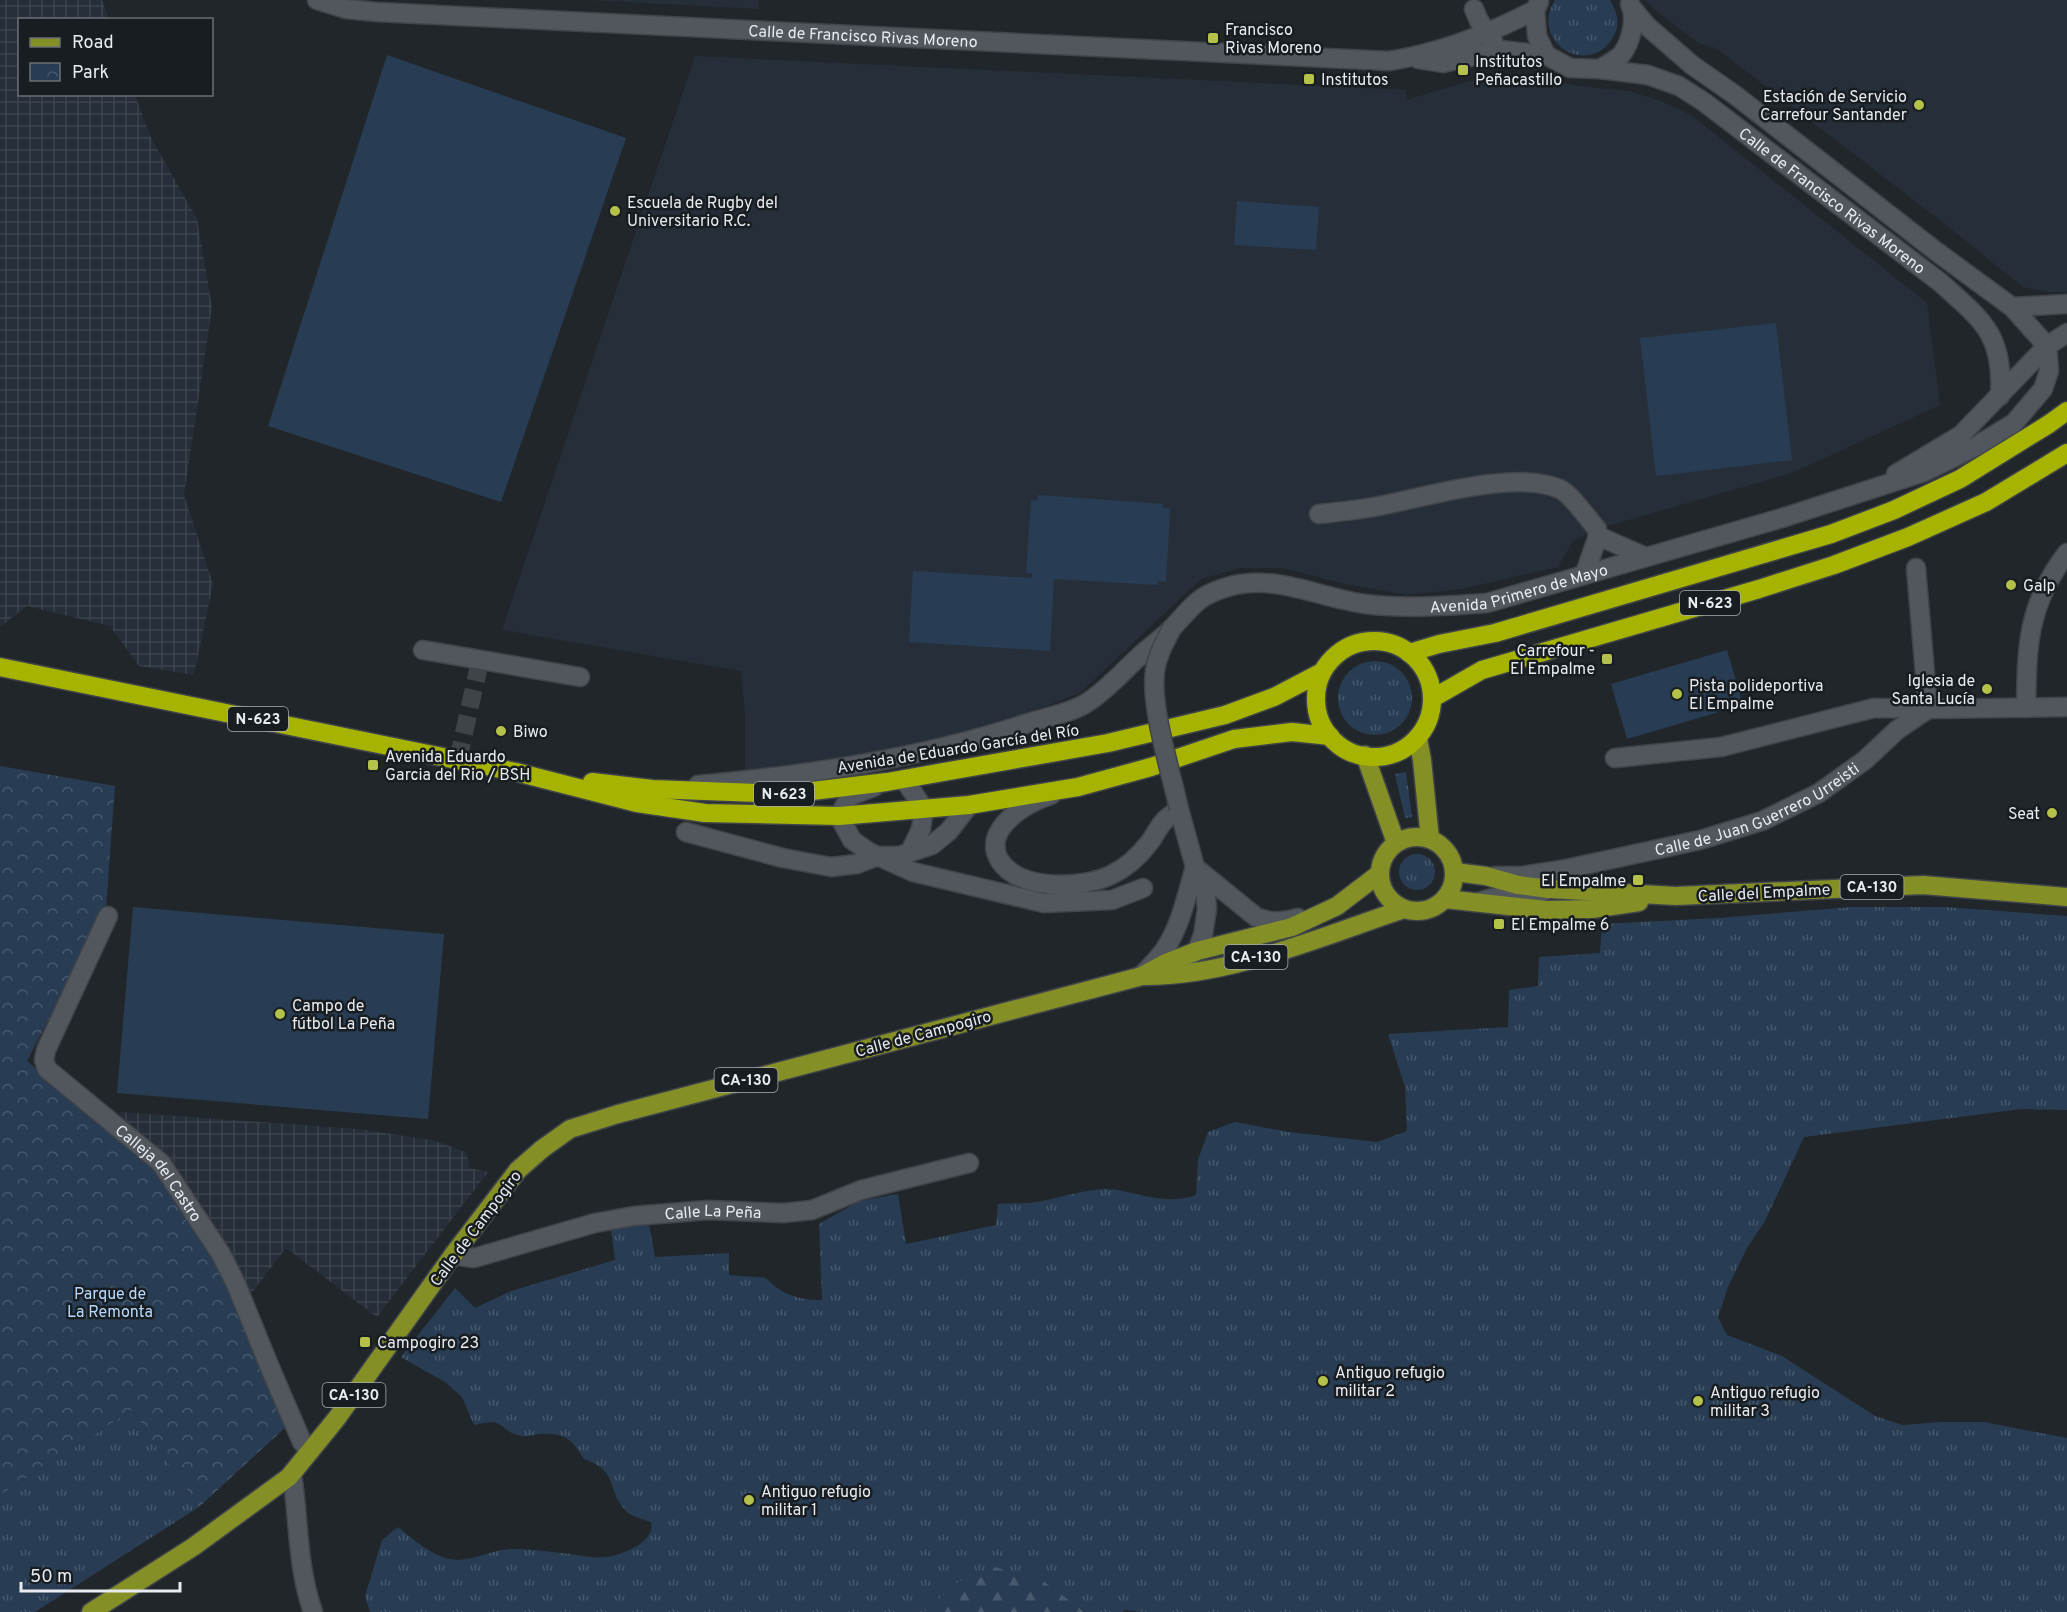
<svg xmlns="http://www.w3.org/2000/svg" width="2067" height="1612" font-family="Overpass,sans-serif">
<defs>
<pattern id="industrial-grid" width="8" height="8" patternUnits="userSpaceOnUse" patternTransform="scale(1.5)"><rect width="8" height="8" fill="#262f39"/><path d="M0 4h8M4 0v8" fill="none" stroke="#3b434c"/></pattern>
<pattern id="grass-tufts" width="24" height="20" patternUnits="userSpaceOnUse" patternTransform="scale(1.5)"><rect width="24" height="20" fill="#283d53"/><path d="M3 7l-1-3M5 7V3M7 7l1-3M15 17l-1-3M17 17v-4M19 17l1-3" fill="none" stroke="#47596c"/></pattern>
<pattern id="forest-firs" width="22" height="20" patternUnits="userSpaceOnUse" patternTransform="scale(1.5)"><rect width="22" height="20" fill="#283d53"/><path d="M5 1l3.5 6h-7zM16 11l3.5 6h-7z" fill="#47596c"/></pattern>
<pattern id="park-crowns" width="20" height="18" patternUnits="userSpaceOnUse" patternTransform="scale(1.5)"><rect width="20" height="18" fill="#283d53"/><path d="M2 6a3 3 0 1 1 6 0M12 15a3 3 0 1 1 6 0" fill="none" stroke="#47596c"/></pattern>
</defs>
<rect width="100%" height="100%" fill="#21262b"/>
<!-- built -->
<g fill="#262f39">
<polygon points="589,0 758,0 759,9"/>
<polygon points="1645,0 2067,0 2067,292 2048,292 2023,287 1945,224 1721,52 1713,47 1700,44 1655,10"/>
<polygon points="695,56 1406,90 1406,100 1470,81 1522,74 1578,86 1629,91 1661,101 1691,115 1927,303 1940,405 1792,473 1597,529 1573,541 1558,567 1461,589 1407,595 1345,584 1283,568 1240,568 1201,579 1080,693 1034,711 971,730 924,742 871,754 745,771 745,713 741,671 502,630"/>
</g>
<!-- industrial -->
<g fill="url(#industrial-grid)">
<polygon points="0,0 102,0 109,19 20,20 20,94 135,95 150,136 197,219 212,307 184,495 213,584 194,675 139,666 110,626 27,606 0,627"/>
<polygon points="121,1112 358,1129 425,1139 442,1143 467,1153 469,1168 488,1172 377,1317 286,1248 247,1299 114,1121"/>
</g>
<!-- grass -->
<g fill="url(#grass-tufts)">
<path d="M1555 0H1610C1618 14 1621 25 1612 39 1587 78 1529 41 1555 0Z"/>
<circle cx="1375" cy="698" r="37"/>
<polygon points="1406,772 1412,817 1405,818 1395,774"/>
<circle cx="1417" cy="872" r="18"/>
<path d="M1852 907H1945L2067 916V1110L2021 1109 1804 1137 1765 1221 1747 1248 1728 1287 1718 1317 1727 1335 1782 1356 1875 1416 1903 1425 1942 1422H1984L2067 1438V1612H1143L1124 1610 1123 1612H1085L1081 1608 959 1582 925 1612H370L365 1596 382 1540 398 1527C414 1540 435 1559 457 1560 475 1560 492 1550 511 1549 527 1549 544 1551 561 1553 576 1554 591 1559 606 1557 622 1555 656 1542 651 1522 643 1519 631 1517 625 1510 605 1487 620 1472 584 1459 572 1439 564 1432 539 1434 533 1435 526 1437 521 1436 497 1431 508 1416 474 1425L462 1397 445 1382 401 1357 455 1288 475 1308 511 1291 615 1260 611 1229 649 1224 655 1257 729 1253V1275L766 1278C780 1294 801 1301 822 1300L819 1224 859 1201 898 1194 906 1244 996 1225 998 1204C1010 1203 1023 1204 1035 1202 1059 1199 1094 1185 1118 1190 1143 1195 1171 1205 1196 1195L1198 1160 1208 1132 1235 1122 1288 1132 1377 1142 1407 1131 1405 1087 1388 1034 1508 1027 1509 990 1538 986 1539 957 1600 953 1602 924 1718 918Z"/>
<polygon points="132,1410 199,1507 35,1612 0,1612 0,1495"/>
</g>
<!-- forest -->
<polygon fill="url(#forest-firs)" points="994,1567 1039,1578 1085,1612 925,1612 959,1582"/>
<!-- park -->
<polygon fill="url(#park-crowns)" points="0,766 115,786 106,908 27,1061 156,1169 216,1263 288,1425 199,1507 132,1410 0,1495"/>
<!-- pitch -->
<g fill="#283d53">
<polygon points="387,55 626,138 501,502 268,426"/>
<polygon points="1237,201 1319,207 1316,250 1234,245"/>
<polygon points="1776,323 1792,460 1656,476 1640,338"/>
<polygon points="1038,495 1163,504 1163,508 1170,509 1166,582 1158,581 1158,585 1054,579 1050,651 909,642 913,571 1032,578 1032,573 1026,573 1031,500 1037,501"/>
<polygon points="1727,650 1743,705 1627,739 1611,684"/>
<polygon points="133,907 444,934 428,1119 117,1093"/>
</g>
<g fill="none" stroke-linecap="round" stroke-linejoin="round">
<!-- street-tunnel -->
<polyline stroke="#3f4448" stroke-width="18" stroke-dasharray="18 9" stroke-linecap="butt" points="458,760 480,661"/>
<!-- street casing -->
<g stroke="#404449" stroke-width="21">
<g id="street">
<path id="s1" d="M317 0 346 9 377 12 1389 61C1441 53 1489 34 1535 10"/>
<path id="s2" d="M1539 2 1535 10 1537 36 1546 55 1570 68 1600 69 1648 75 1679 86 1704 102 1941 283C1983 321 2004 335 2000 396"/>
<polyline points="1474,9 1479,21 1493,41"/>
<polyline points="1418,59 1443,63 1500,50 1546,55"/>
<path d="M1600 69C1606 65 1616 60 1621 55 1631 43 1637 18 1630 4"/>
<polyline points="2012,307 2067,304"/>
<polyline points="1896,474 1961,435 2047,346 2067,333"/>
<path d="M1319 514C1338 512 1356 510 1374 507 1423 498 1514 469 1560 489 1571 494 1589 520 1597 529L1598 536 1585 573"/>
<polyline points="1598,536 1646,557"/>
<polyline points="423,650 580,677"/>
<path d="M2026 708C2027 646 2027 605 2067 553"/>
<polyline points="1615,758 1721,747 1874,708 1928,709 1916,568"/>
<polyline points="904,779 924,809 921,829 910,852"/>
<path id="s3" d="M698 785C810 775 922 758 1028 723 1047 717 1072 713 1088 702 1108 689 1124 670 1142 654 1152 645 1164 637 1173 627 1195 604 1198 595 1231 586 1275 574 1321 598 1365 604 1405 609 1446 606 1487 603L1782 518 1924 472 1973 448 2014 423 2043 389 2049 371 2047 346 2012 307 1937 252 1735 95 1692 65 1647 26 1632 8"/>
<polyline points="874,787 850,796 839,816 852,840 869,852 878,856 899,856 932,845 949,831 969,805"/>
<path d="M1051 795C1027 802 980 830 1000 861 1020 891 1082 889 1111 875 1126 868 1139 856 1149 843 1155 836 1158 827 1165 820 1169 816 1175 812 1179 809L1195 867 1205 886 1207 909 1203 935 1197 951 1187 959"/>
<polyline points="686,832 783,858 831,867 857,864 878,856 913,872 1044,903 1112,900 1143,888"/>
<path d="M1197 869 1256 917C1271 923 1283 922 1298 918"/>
<path id="s4" d="M1495 876H1522L1566 869 1700 840 1762 821 1819 793 1865 760 1897 730 1928 709 2067 707"/>
<path d="M1478 902C1486 900 1495 897 1503 896 1523 893 1537 903 1553 883"/>
<path id="s5" d="M108 916 46 1050 44 1060 47 1069 161 1163 221 1254 236 1284 271 1370 302 1442 310 1451"/>
<path d="M1143 974C1151 966 1159 958 1165 949 1181 925 1187 894 1195 867"/>
<path id="s6" d="M453 1255 474 1258 595 1223 634 1216 708 1210 783 1213 812 1210 861 1190 969 1163"/>
<path d="M292 1474C299 1520 297 1567 313 1612"/>
</g>
</g>
<!-- primary casing -->
<g stroke="#404449" stroke-width="21">
<g id="primary">
<polyline points="1418,739 1422,760 1430,839"/>
<polyline points="1365,755 1396,843"/>
<circle cx="1417" cy="874" r="37"/>
<polyline points="1455,872 1486,876 1518,885 1549,889 1676,896 1923,885 2067,897"/>
<polyline points="1445,899 1546,910 1592,909 1639,902"/>
<path d="M1145 976C1231 976 1323 936 1404 909"/>
<polyline points="91,1612 193,1547 289,1477 337,1418 453,1255 518,1170 542,1149 570,1129 618,1114 1142,976 1166,963 1197,951 1292,927 1337,906 1379,874"/>
</g>
</g>
<!-- highway casing -->
<g stroke="#404449" stroke-width="21">
<g id="highway">
<circle cx="1374" cy="699" r="58"/>
<polyline points="1409,653 1439,644 1495,633 1831,534 1894,510 1960,479 2049,424 2067,411"/>
<polyline points="0,667 516,772 637,803 705,813 839,816 969,805 1078,787 1151,767 1234,739 1292,732 1330,736"/>
<polyline points="1433,698 1482,670 1759,589 1834,565 1908,537 1986,502 2067,453"/>
<polyline points="592,782 652,789 787,794 887,782 1108,743 1225,715 1274,697 1322,672"/>
</g>
</g>
<!-- street -->
<use href="#street" stroke="#52575d" stroke-width="18"/>
<!-- primary -->
<use href="#primary" stroke="#848f26" stroke-width="18"/>
<!-- highway -->
<use href="#highway" stroke="#a6b401" stroke-width="18"/>
<!-- street-bridge casing -->
<g stroke="#404449" stroke-width="21" stroke-linecap="butt">
<path id="street-bridge" d="M1172 628C1165 642 1157 655 1155 671 1150 707 1171 772 1179 809"/>
</g>
<!-- street-bridge -->
<use href="#street-bridge" stroke="#52575d" stroke-width="18"/>
</g>
<!-- markers -->
<g fill="#b5c24a" stroke="#181d21" stroke-width="2">
<rect x="1207" y="32" width="12" height="12" rx="3"/>
<rect x="1457" y="64" width="12" height="12" rx="3"/>
<rect x="1303" y="73" width="12" height="12" rx="3"/>
<circle cx="1919" cy="105" r="6"/>
<circle cx="615" cy="211" r="6"/>
<circle cx="2011" cy="585" r="6"/>
<rect x="1601" y="653" width="12" height="12" rx="3"/>
<circle cx="1987" cy="689" r="6"/>
<circle cx="1677" cy="694" r="6"/>
<circle cx="501" cy="731" r="6"/>
<rect x="367" y="759" width="12" height="12" rx="3"/>
<circle cx="2052" cy="813" r="6"/>
<rect x="1632" y="874" width="12" height="12" rx="3"/>
<rect x="1493" y="918" width="12" height="12" rx="3"/>
<circle cx="280" cy="1014" r="6"/>
<rect x="359" y="1336" width="12" height="12" rx="3"/>
<circle cx="1323" cy="1381" r="6"/>
<circle cx="1698" cy="1401" r="6"/>
<circle cx="749" cy="1500" r="6"/>
</g>
<g text-anchor="middle" stroke-width="5" stroke-linejoin="round" paint-order="stroke">
<!-- shield labels -->
<g fill="#181d21" stroke="#aaadb1" stroke-width="1.5">
<rect x="1680" y="591" width="60" height="24" rx="4.5"/>
<rect x="228" y="707" width="60" height="24" rx="4.5"/>
<rect x="754" y="782" width="60" height="24" rx="4.5"/>
<rect x="1840.5" y="875" width="63" height="24" rx="4.5"/>
<rect x="1224.5" y="945" width="63" height="24" rx="4.5"/>
<rect x="714.5" y="1068" width="63" height="24" rx="4.5"/>
<rect x="322.5" y="1383" width="63" height="24" rx="4.5"/>
</g>
<g font-size="15" font-weight="bold" fill="#e8ebef">
<text x="1710" y="608">N-623</text>
<text x="258" y="724">N-623</text>
<text x="784" y="799">N-623</text>
<text x="1872" y="892">CA-130</text>
<text x="1256" y="962">CA-130</text>
<text x="746" y="1085">CA-130</text>
<text x="354" y="1400">CA-130</text>
</g>
<!-- poi labels -->
<g font-size="16" fill="#e8ebef" stroke="#181d21" text-anchor="start">
<text x="1225" y="35">Francisco<tspan x="1225" dy="18">Rivas Moreno</tspan></text>
<text x="1475" y="67">Institutos<tspan x="1475" dy="18">Peñacastillo</tspan></text>
<text x="1321" y="85">Institutos</text>
<text x="1907" y="102" text-anchor="end">Estación de Servicio<tspan x="1907" dy="18">Carrefour Santander</tspan></text>
<text x="627" y="208">Escuela de Rugby del<tspan x="627" dy="18">Universitario R.C.</tspan></text>
<text x="2023" y="591">Galp</text>
<text x="1595" y="656" text-anchor="end">Carrefour -<tspan x="1595" dy="18">El Empalme</tspan></text>
<text x="1975" y="686" text-anchor="end">Iglesia de<tspan x="1975" dy="18">Santa Lucía</tspan></text>
<text x="1689" y="691">Pista polideportiva<tspan x="1689" dy="18">El Empalme</tspan></text>
<text x="513" y="737">Biwo</text>
<text x="385" y="762">Avenida Eduardo<tspan x="385" dy="18">Garcia del Rio / BSH</tspan></text>
<text x="2040" y="819" text-anchor="end">Seat</text>
<text x="1626" y="886" text-anchor="end">El Empalme</text>
<text x="1511" y="930">El Empalme 6</text>
<text x="292" y="1011">Campo de<tspan x="292" dy="18">fútbol La Peña</tspan></text>
<text x="377" y="1348">Campogiro 23</text>
<text x="1335" y="1378">Antiguo refugio<tspan x="1335" dy="18">militar 2</tspan></text>
<text x="1710" y="1398">Antiguo refugio<tspan x="1710" dy="18">militar 3</tspan></text>
<text x="761" y="1497">Antiguo refugio<tspan x="761" dy="18">militar 1</tspan></text>
</g>
<!-- street labels -->
<g font-size="16" fill="#e8ebef" stroke="#181d21">
<text dy="6" stroke="none"><textPath href="#s1" startOffset="548">Calle de Francisco Rivas Moreno</textPath></text>
<text dy="6" stroke="none"><textPath href="#s2" startOffset="386">Calle de Francisco Rivas Moreno</textPath></text>
<text dy="6" stroke="none"><textPath href="#s3" startOffset="879">Avenida Primero de Mayo</textPath></text>
<text transform="translate(958 748) rotate(-9)" y="6">Avenida de Eduardo García del Río</text>
<text dy="6" stroke="none"><textPath href="#s4" startOffset="273">Calle de Juan Guerrero Urreisti</textPath></text>
<text transform="translate(1764 892) rotate(-3)" y="6">Calle del Empalme</text>
<text transform="translate(923 1033) rotate(-15)" y="6">Calle de Campogiro</text>
<text dy="6" stroke="none"><textPath href="#s5" startOffset="321">Calleja del Castro</textPath></text>
<text dy="6" stroke="none"><textPath href="#s6" startOffset="266">Calle La Peña</textPath></text>
<text transform="translate(475 1228) rotate(-53)" y="6">Calle de Campogiro</text>
</g>
<!-- park labels -->
<g font-size="16" fill="#b5d9fe" stroke="#181d21">
<text x="110" y="1299">Parque de<tspan x="110" dy="18">La Remonta</tspan></text>
</g>
</g>
<!-- legend -->
<rect x="18" y="18" width="195" height="78" fill="#181d21" stroke="#6b6f73" stroke-width="1.5"/>
<rect x="30" y="38" width="30" height="9" fill="#848f26" stroke="#6b6f73" stroke-width="1.5"/>
<text x="72" y="48" font-size="18" fill="#e8ebef">Road</text>
<rect x="30" y="63" width="30" height="18" fill="url(#park-crowns)" stroke="#6b6f73" stroke-width="1.5"/>
<text x="72" y="78" font-size="18" fill="#e8ebef">Park</text>
<!-- scale -->
<path d="M21 1582v9h159v-9" fill="none" stroke="#e8ebef" stroke-width="3"/>
<text x="30" y="1582" font-size="18" fill="#e8ebef" stroke="#181d21" stroke-width="4.5" paint-order="stroke">50 m</text>
</svg>
